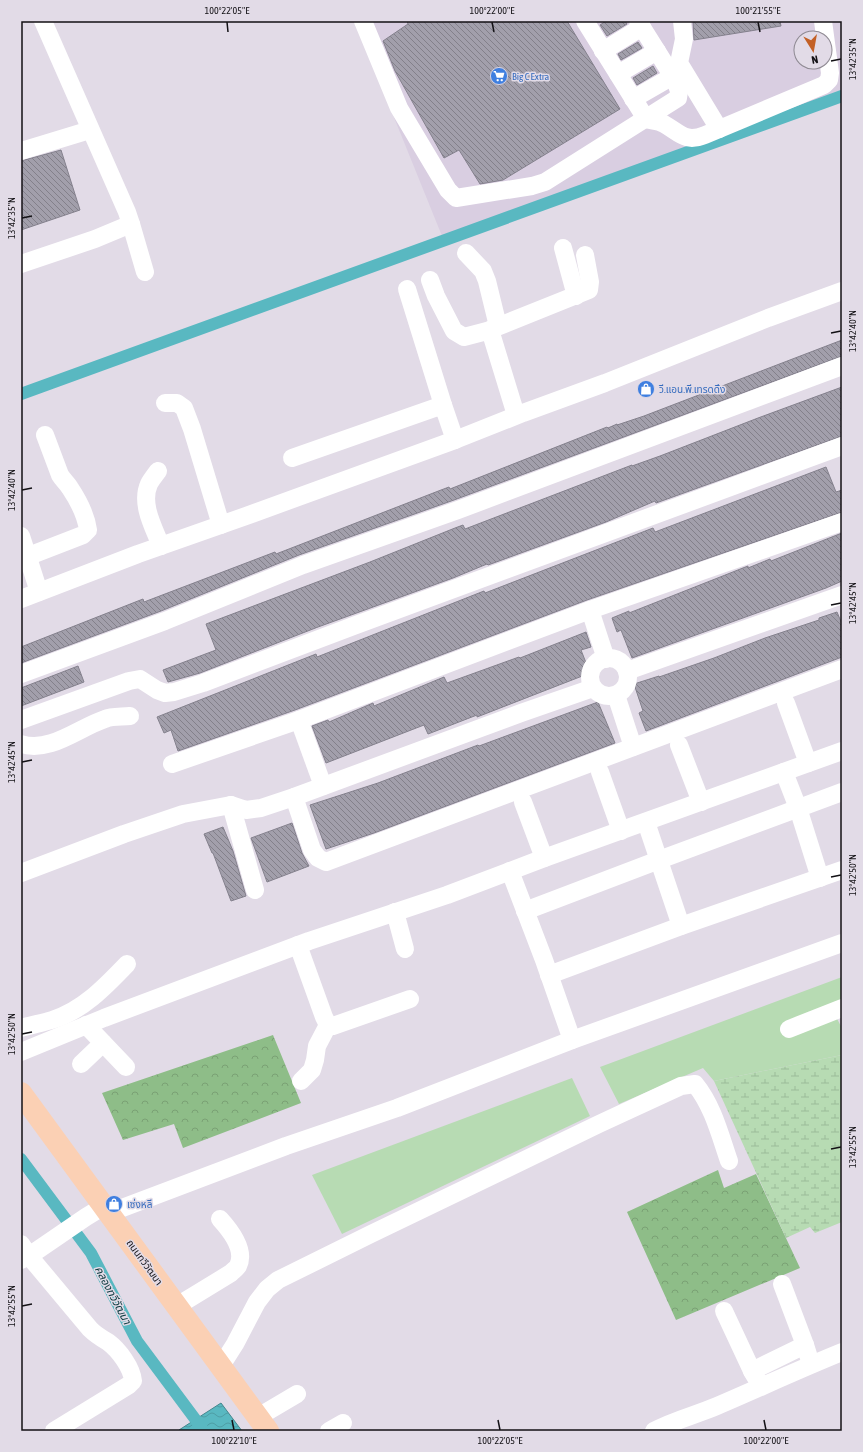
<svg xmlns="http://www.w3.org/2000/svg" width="863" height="1452" font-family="'Asap Condensed','Noto Sans Thai',sans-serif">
<defs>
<pattern id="forest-crowns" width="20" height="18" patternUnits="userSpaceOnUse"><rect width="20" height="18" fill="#8ebd88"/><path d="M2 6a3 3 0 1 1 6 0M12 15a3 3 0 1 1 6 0" fill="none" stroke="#7aa174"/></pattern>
<pattern id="wetland-marsh" width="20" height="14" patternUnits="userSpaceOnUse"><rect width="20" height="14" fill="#b7dbb3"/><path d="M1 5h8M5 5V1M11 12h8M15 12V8" fill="none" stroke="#9cbb99"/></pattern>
<pattern id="water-waves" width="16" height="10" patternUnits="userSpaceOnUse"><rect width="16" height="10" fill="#59b8c1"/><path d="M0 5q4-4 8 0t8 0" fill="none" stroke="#4d9da5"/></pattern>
<pattern id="building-back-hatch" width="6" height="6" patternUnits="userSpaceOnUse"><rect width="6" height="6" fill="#a29fab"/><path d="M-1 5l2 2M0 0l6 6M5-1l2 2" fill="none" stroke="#83808a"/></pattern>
</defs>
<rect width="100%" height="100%" fill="#e2dbe7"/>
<!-- built -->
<path fill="#d9cee1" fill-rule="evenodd" d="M355 21H842V93L706 149 444 241ZM801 38H825V62H801Z"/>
<!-- green -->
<g fill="#b7dbb3">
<polygon points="842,977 842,1014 836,1017 842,1028 842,1055 714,1081 703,1068 619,1104 600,1067"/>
<polygon points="572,1078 590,1116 342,1234 312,1175"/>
</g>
<!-- forest -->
<g fill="url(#forest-crowns)">
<polygon points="273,1035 301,1103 183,1148 174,1124 123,1140 102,1093"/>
<polygon points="718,1170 724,1188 756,1174 800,1268 676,1320 627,1212"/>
</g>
<!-- wetland -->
<polygon fill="url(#wetland-marsh)" points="842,1055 842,1222 815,1233 810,1227 786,1238 714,1081"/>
<!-- water -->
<polygon fill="url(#water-waves)" stroke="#44868d" points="221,1403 242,1431 180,1431 179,1430"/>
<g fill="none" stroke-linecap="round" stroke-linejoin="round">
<!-- canal -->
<g stroke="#59b8c1" stroke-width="12">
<polyline points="21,394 842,96"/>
<polyline points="21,1159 91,1253 137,1341 204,1431"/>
</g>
</g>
<!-- building -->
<g fill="url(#building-back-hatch)" stroke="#84818d">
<polygon points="407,21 567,21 620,109 503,180 480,184 459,150 444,158 395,71 383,41 408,24"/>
<polygon points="606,21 625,21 627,24 607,36 600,25"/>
<polygon points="693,21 780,21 781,26 694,40"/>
<polygon points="638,42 642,48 621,60 618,54"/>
<polygon points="653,66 657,73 637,85 633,78"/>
<polygon points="61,150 80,210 21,230 21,161"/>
<polygon points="842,340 842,356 454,500 299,555 161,611 21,663 21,647 143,599 144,602 275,552 276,554 441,490 449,487 450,489 607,427 608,428 617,424 617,425 644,416"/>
<polygon points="842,387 842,436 656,503 655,501 606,522 488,565 487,564 453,578 318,627 200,673 168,682 163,670 216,650 206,624 370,562 455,528 463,525 465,529 632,465 632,466 660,456 758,418"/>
<polygon points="826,467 836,492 842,490 842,512 587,600 295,710 178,751 171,730 164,733 157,717 316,654 317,657 484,591 485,593 653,528 655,532"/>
<polygon points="842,533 842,581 826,588 632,658 621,630 617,632 612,618 629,611 629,613 748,566 748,568 770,559 771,561"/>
<polygon points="837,612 842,624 842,657 646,731 639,713 643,711 634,684 659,676 659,677 714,658 765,638 819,620 819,618"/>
<polygon points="586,632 591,647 581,650 590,673 477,717 477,715 428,734 424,725 326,763 312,726 328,720 329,722 373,703 374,706 444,677 447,683 519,657 520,658"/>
<polygon points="78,666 84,682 21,706 21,688"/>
<polygon points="598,702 615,743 374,833 326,849 310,805 378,783 478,745 479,746"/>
<polygon points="292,823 302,853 309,866 267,882 251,838"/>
<polygon points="223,827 233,851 246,896 231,901 213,853 212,853 204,834"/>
</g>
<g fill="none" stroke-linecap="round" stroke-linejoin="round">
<!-- minor -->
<g stroke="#fff" stroke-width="18">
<polyline points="363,21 399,108 448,190 456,198 532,186 545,182 678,98 679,91 675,80 638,21"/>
<path d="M585 21 646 119C652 121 659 121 664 124 680 133 685 143 705 135L824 85 829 80 830 73 823 21"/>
<polyline points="682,21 684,39 679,63 719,129"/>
<polyline points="603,51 642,27"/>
<polyline points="618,74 657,51"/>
<polyline points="633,99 673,76"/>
<polyline points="21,151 90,130"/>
<polyline points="131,224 145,272"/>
<polyline points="563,248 576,296"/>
<polyline points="466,253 483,271 487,281 498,326"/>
<polyline points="21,264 95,239 131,224 127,212 43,21"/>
<polyline points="430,280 436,296 454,331 464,337 487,331 589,290 590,282 585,255"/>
<polyline points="407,289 443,405"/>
<polyline points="490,330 516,415"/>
<polyline points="165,403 177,403 184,408 192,429 221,525"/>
<polyline points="292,458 443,405 455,440"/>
<path d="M158 471C155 475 151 480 149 484 140 504 154 528 161 546"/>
<polyline points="21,536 39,592"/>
<path d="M21 559 83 535 88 530C86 515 78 500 70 488 67 483 63 480 60 475L45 435"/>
<polyline points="21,599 138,554 246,516 455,440 523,413 605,383 768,318 842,291"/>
<polyline points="590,610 606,659"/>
<circle cx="609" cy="677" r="19"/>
<polyline points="627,671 842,595"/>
<polyline points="21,674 165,621 303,565 458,510 842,366"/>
<polyline points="616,695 633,747"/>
<polyline points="786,703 808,763"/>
<polyline points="21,720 129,681 140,679 157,690 165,693 174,692 203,683 356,625 842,446"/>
<polyline points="299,720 323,786"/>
<path d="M21 744C51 753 78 728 105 719 112 716 122 717 130 716"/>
<polyline points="679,745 701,802"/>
<polyline points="172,764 299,720 590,610 842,522"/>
<polyline points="600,772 621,831"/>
<polyline points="784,772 798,808 820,878"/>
<polyline points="294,797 312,850 318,858 326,862 842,669"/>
<polyline points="523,802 544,858"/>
<polyline points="231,805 255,890"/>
<polyline points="646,822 681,926"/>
<polyline points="510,871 544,960 572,1040"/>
<polyline points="21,873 124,834 183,814 231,805 246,810 261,808 294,797 521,713 593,688"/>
<polyline points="525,911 659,860 842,792"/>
<polyline points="395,912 405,949"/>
<polyline points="298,945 324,1017 328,1025 333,1026 410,999"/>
<polyline points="549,975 681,926 842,870"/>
<polyline points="86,1025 126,1067"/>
<path d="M21 1028C31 1025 42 1023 52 1020 82 1011 105 987 127 964"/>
<polyline points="789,1029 842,1008"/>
<polyline points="21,1052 104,1018 309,941 447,895 547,857 842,751"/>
<polyline points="81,1064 103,1043"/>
<polyline points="301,1081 312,1070 315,1060 317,1046 328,1025"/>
<polyline points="109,1213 286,1146 397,1108 572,1040 842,943"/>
<polyline points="21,1244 29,1256 86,1217 104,1206"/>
<path d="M21 1260 29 1256 90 1329C96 1335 101 1338 108 1342 119 1350 132 1368 133 1381L129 1385 54 1431"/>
<polyline points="782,1284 805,1345"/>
<path d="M177 1306 231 1273C233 1271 237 1268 238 1266 246 1250 230 1230 220 1219"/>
<polyline points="724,1311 752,1371"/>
<path d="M221 1366 235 1344 257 1302 267 1289 278 1280 371 1234 599 1124 681 1086 695 1084C713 1106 720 1135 729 1161"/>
<polyline points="761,1386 752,1371 805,1345 811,1364"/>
<polyline points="258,1417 297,1394"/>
<polyline points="329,1431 343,1423"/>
<path d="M654 1431C674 1420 696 1415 717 1406 759 1388 800 1369 842 1352"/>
</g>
<!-- major -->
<polyline stroke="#fbd0b4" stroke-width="22" points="21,1093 268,1431"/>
</g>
<!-- ticks -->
<path fill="none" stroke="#131115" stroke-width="1.5" d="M227 22 228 32M492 22 494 32M758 22 760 32M831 61 841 59M22 218 32 216M831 333 841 331M22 490 32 488M831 605 841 603M22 762 32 760M831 877 841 875M22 1034 32 1032M831 1149 841 1147M22 1306 32 1304M232 1420 234 1430M498 1420 500 1430M764 1420 766 1430"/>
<!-- icons -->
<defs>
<g id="supermarket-disc" transform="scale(0.9)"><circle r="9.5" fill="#3f7fe0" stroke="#e2dbe7"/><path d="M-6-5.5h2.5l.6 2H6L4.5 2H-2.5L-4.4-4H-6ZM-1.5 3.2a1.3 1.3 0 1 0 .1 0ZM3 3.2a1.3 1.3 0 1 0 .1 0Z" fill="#fff"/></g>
<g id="shop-disc" transform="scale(0.9)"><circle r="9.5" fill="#3f7fe0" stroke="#e2dbe7"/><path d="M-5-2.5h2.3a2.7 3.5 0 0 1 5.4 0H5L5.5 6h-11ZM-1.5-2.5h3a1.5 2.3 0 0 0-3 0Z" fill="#fff"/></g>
</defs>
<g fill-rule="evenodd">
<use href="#supermarket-disc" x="499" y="76"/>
<use href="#shop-disc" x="646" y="389"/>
<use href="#shop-disc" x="114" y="1204"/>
</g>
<g text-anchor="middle" stroke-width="3" stroke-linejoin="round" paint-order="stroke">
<!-- shop labels -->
<g font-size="10" fill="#366cbe" stroke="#e2dbe7" text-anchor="start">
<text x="512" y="80">Big C Extra</text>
<text x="659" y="393">วี.แอน.พี.เทรดดิ้ง</text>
<text x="127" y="1208">เซ่งหลี</text>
</g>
<!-- street labels -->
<g font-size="10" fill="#131115" stroke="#e2dbe7">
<text transform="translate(145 1262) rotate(54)" y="4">ถนนทวีวัฒนา</text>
</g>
<!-- water labels -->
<g font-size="11" font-style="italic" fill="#0a383c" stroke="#e2dbe7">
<text transform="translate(113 1295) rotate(62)" y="4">คลองทวีวัฒนา</text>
</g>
</g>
<!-- border -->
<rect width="863" height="1452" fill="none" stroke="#e2dbe7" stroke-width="44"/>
<!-- north arrow -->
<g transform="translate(813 50) rotate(169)"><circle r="19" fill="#e2dbe7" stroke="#8f8a93"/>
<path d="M0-3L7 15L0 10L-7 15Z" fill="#c36025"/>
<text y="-6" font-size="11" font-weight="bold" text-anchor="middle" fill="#131115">N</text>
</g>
<rect x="22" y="22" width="819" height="1408" fill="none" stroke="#131115" stroke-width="1.5"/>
<g font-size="10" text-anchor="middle" fill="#131115">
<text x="227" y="14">100°22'05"E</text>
<text x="492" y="14">100°22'00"E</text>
<text x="758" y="14">100°21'55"E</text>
<text transform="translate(852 59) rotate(-90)" y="4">13°42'35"N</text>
<text transform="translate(11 218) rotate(-90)" y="4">13°42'35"N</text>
<text transform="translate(852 331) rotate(-90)" y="4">13°42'40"N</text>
<text transform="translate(11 490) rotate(-90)" y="4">13°42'40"N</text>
<text transform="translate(852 603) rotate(-90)" y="4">13°42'45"N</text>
<text transform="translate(11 762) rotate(-90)" y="4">13°42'45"N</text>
<text transform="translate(852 875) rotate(-90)" y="4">13°42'50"N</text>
<text transform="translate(11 1034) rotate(-90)" y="4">13°42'50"N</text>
<text transform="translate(852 1147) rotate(-90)" y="4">13°42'55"N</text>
<text transform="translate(11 1306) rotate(-90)" y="4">13°42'55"N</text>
<text x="234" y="1444">100°22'10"E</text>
<text x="500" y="1444">100°22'05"E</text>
<text x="766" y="1444">100°22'00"E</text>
</g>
</svg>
